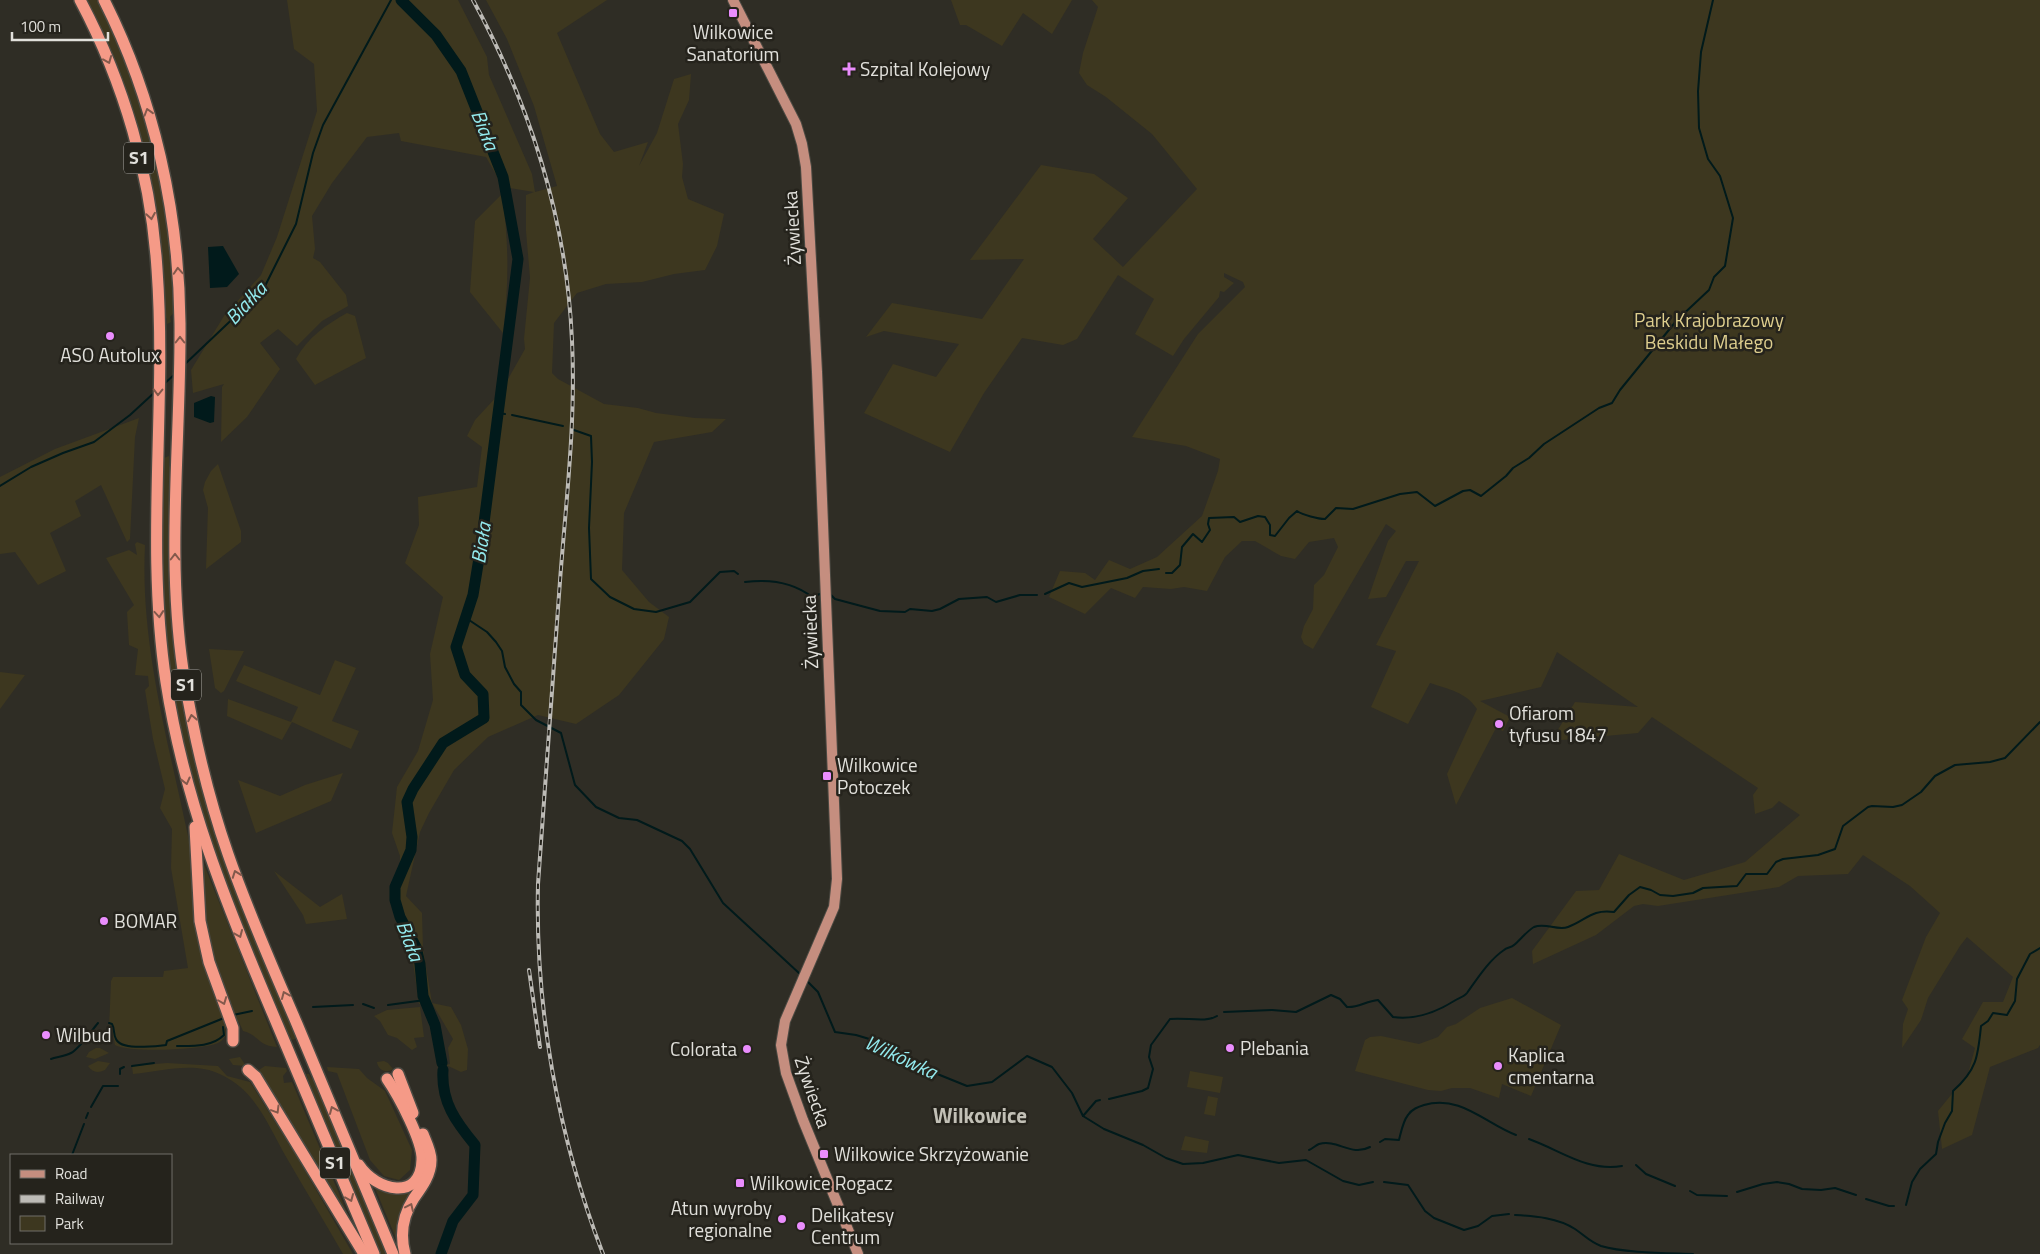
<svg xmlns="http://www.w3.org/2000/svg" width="2040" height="1254" font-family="'Titillium Web',sans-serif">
<rect width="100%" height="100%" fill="#2f2d25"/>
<!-- green -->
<g fill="#3d371f">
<path d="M85 0H99C130 70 157 141 167 217 172 248 173 280 175 311L170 317 171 322 167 324V319L163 313 154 209Z"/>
<polygon points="287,0 458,0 487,57 489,75 532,174 535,192 557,186 534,106 507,39 486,0 607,0 557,33 600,134 614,152 648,142 639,166 657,133 674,79 691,74 689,100 678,124 683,164 682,177 688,199 724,214 717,246 705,270 674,274 642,282 606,284 577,293 554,323 552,373 558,379 604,404 638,408 656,413 695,418 726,419 712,432 654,442 624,513 622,570 649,602 669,617 664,639 619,695 576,724 538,715 488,737 454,770 429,813 420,832 406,896 422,913 423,949 432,1003 451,1007 461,1025 468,1049 467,1070 461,1072 446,1065 450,1064 448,1048 453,1039 432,1003 419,1004 410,942 391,904 392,884 400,866 400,856 392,833 397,787 418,751 433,700 430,654 443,597 405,563 419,525 418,497 477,487 482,447 467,436 475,420 500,393 525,349 524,339 530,278 526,231 526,195 534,192 503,187 486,157 401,141 399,133 367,137 332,183 312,216 315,249 313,258 320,262 346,295 348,306 322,321 297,346 278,329 260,343 280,369 247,417 221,442 222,387 224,384 193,393 191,370 224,316 261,275 277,237 317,111 314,64 294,49"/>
<polygon points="951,0 1072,0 1052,34 1023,13 1002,46 966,25 960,25"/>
<path d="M1092 0H2040V1045L2038 1048 1990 1067 1972 1135 1942 1149 1938 1111 1968 1074 1975 1048 1962 1039 1983 1002H2003L2013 977 1967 937 1960 946 1928 998 1921 1020 1902 1048 1903 1024 1908 1009 1902 1000 1926 937 1940 913 1910 886 1863 855 1848 874 1798 876 1779 887 1658 906 1643 904 1634 906 1596 935 1533 964 1532 951 1576 891 1599 890 1619 854 1684 880 1745 862 1800 815 1779 801 1772 808 1755 814 1753 795 1758 788 1652 717 1638 733 1551 741 1575 702 1638 707 1557 652 1541 687 1480 701 1510 717 1503 731 1496 728 1456 805 1447 774 1477 709C1466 692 1448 689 1430 683L1408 724 1371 707 1396 651 1376 645 1419 561H1406L1386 597 1368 599 1388 541 1396 531 1386 524 1313 649 1304 644 1301 637 1304 626 1313 609 1314 585 1324 575 1338 547 1334 538 1309 542 1295 559 1281 556 1255 541H1242L1225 557 1207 591 1184 587 1171 589 1143 587 1135 598 1111 588 1085 614 1049 597 1060 571 1085 573 1095 580 1109 560 1130 569 1157 557 1202 516 1218 471 1220 459 1186 446 1132 437 1198 334 1245 287 1243 282 1224 273V277L1234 283 1224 292 1220 291 1219 297 1184 339 1173 356 1135 334 1154 299 1118 275 1077 339 1063 345 1022 338 984 393 950 452 864 413 893 364 936 377 959 344 884 331 866 337 892 303 982 319 1024 259 970 260 1041 165 1094 174 1128 198 1093 239 1123 267 1197 189 1152 134 1106 97 1087 85 1079 73 1083 53 1098 7Z"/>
<path d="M502 194C509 242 509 284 503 333L470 292 475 221Z"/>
<path d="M347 313 355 316 366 358 315 385 296 359C307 338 327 324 347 313Z"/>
<polygon points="139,418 135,437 130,539 127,542 101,485 75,501 81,516 50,533 66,571 38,585 15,552 0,554 0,477 55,449"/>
<path d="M169 456V466L173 470 190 732 295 1030V1039L291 1040 290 1035 285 1033C255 962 224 891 201 817 190 781 182 743 175 706 159 630 160 549 160 472L164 467V458Z"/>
<polygon points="218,464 241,531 241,542 206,569 208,508 203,490 205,482 211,471"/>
<path d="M137 542 145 545C140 644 168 740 188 836 194 866 191 897 196 927 200 961 215 993 227 1024L225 1026 226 1035C223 1039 222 1041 218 1043 201 1050 130 1053 115 1045L112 1030H109L111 981 113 977H163L164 971 188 968 171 868 172 829 160 808 165 789 153 739 145 690 149 686 148 676 135 675 138 649 129 645 127 612 134 605 106 558 129 550 137 555 135 544Z"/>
<polygon points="209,649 244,651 224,691 221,693 215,688"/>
<polygon points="335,660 356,668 332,721 359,731 351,749 292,722 282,740 227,716 228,699 291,722 298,707 236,681 244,665 320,695"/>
<polygon points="0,672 25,675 0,709"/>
<polygon points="343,773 331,801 256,833 238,780 280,796 305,785"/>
<path d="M201 857 277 1047C258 1046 259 1035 243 1031L239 1022H236L213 962 205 927Z"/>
<polygon points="274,871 320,907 342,894 347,919 306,924 303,915"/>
<polygon points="1512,998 1561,1025 1531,1096 1502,1084 1499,1098 1470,1088 1452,1088 1441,1091 1428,1090 1355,1071 1365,1040 1370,1037 1381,1036 1419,1044 1438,1037 1447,1027 1456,1024 1480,1008"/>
<polygon points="420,1007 424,1037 414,1038 417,1047 412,1050 397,1038 388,1035 380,1021 374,1016 387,1010"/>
<polygon points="96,1048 100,1048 109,1053 95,1059 86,1057 89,1052"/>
<polygon points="240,1057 246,1066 233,1065 229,1059"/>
<path d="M98 1061 110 1063 105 1070C98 1073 93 1073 88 1066Z"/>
<path d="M384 1061 388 1063 393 1069C386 1074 378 1070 377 1062Z"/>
<path d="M167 1063 218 1066 227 1076 250 1082 297 1157 353 1254H343C324 1221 304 1188 285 1155 272 1132 260 1103 239 1086 231 1079 219 1073 209 1070 182 1064 159 1072 133 1074L132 1066Z"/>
<polygon points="265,1066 286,1068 287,1071 283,1076 284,1083 292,1082 356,1234 262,1078 259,1070"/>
<polygon points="327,1067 359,1069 367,1078 385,1091 412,1150 410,1170 399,1180 384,1176 370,1160 337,1073 328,1071"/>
<polygon points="1190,1071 1223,1077 1220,1093 1187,1087"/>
<polygon points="306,1074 309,1074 311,1078 316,1081 389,1254 378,1254 306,1084 308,1078"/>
<polygon points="1208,1096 1218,1098 1215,1116 1204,1114"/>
<polygon points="1185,1136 1209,1141 1207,1153 1181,1150"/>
<path d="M415 1186 398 1243 375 1188C392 1197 399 1194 415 1186Z"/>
</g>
<!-- water -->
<g fill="#011a1b">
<polygon points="223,246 239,274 227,287 210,288 208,247"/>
<polygon points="211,396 215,397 214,422 210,423 194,417 194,403"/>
</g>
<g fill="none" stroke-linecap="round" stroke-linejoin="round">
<!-- stream -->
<g stroke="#011a1b" stroke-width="2">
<polyline points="184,365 263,290 296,224 313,153 323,125 391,0"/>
<polyline points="164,384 175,374"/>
<polyline points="499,413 505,414"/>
<polyline points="512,415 563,426"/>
<polyline points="571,429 591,436 592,462 589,528 591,579 610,597 634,609 656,612 690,602 720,572 734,571 738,574"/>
<polyline points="0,486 31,467 63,453 94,442 130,415 155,392"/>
<path d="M1166 573H1172L1180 565 1182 547 1193 534 1202 542 1210 530 1208 524 1209 518 1234 517 1240 522 1258 516 1265 517 1270 525V535L1275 536 1289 518 1297 511C1303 515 1318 519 1325 519L1336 508 1353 509 1400 494 1417 492 1435 506 1463 491 1470 490 1481 496 1506 476 1513 468 1529 458 1544 444 1599 408 1612 403 1620 390 1677 320 1709 290 1714 277 1725 266 1733 218 1720 176 1708 159 1699 128 1698 91 1701 52 1713 0"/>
<path d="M745 582C769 579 793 582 812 597L820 594"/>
<polyline points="1045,594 1069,583 1082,587 1127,578 1143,571 1159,569"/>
<polyline points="831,595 835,599 880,611 905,612 910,609 932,611 940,609 959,599 987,597 996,602 1020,595 1037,595"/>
<polyline points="466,618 487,632 496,642 502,651 505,667 514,684 521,692 521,705 536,720 561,733 575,785 596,807 619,818 637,820 682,841 690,849 723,903 800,974"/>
<polyline points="807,981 818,992 835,1032 856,1035 876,1041 920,1067 967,1086 992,1082 1027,1056 1052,1067 1072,1093 1083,1116 1104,1129 1143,1145 1166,1158 1183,1164 1203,1163 1238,1155 1279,1163 1306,1160 1343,1181 1359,1185 1373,1182"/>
<polyline points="363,1004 374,1008"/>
<polyline points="388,1005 425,1000"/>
<polyline points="313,1007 353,1005"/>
<path d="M1224 1012 1272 1010 1296 1012 1331 995 1340 999 1347 1007C1358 1008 1366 1001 1378 1000L1393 1017C1416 1020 1435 1013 1454 1001 1458 998 1464 997 1467 993 1477 979 1489 960 1504 950 1507 947 1511 948 1514 945 1520 940 1527 931 1534 927 1545 922 1557 931 1568 927 1587 920 1591 909 1614 912L1629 895 1640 887 1651 890 1660 895 1673 896 1693 893 1703 888 1737 886 1746 874H1767L1776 862 1783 859 1818 855 1835 849 1843 826 1868 807 1872 806 1893 807 1902 805 1921 792 1935 776 1955 765 1990 762 2005 758 2040 722"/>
<polyline points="233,1015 252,1011"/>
<path d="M109 1023 112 1024C115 1029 113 1034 116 1039 121 1051 155 1046 166 1045L167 1041 224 1018"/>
<path d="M177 1046C193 1046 212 1047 224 1035L223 1027"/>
<path d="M51 1059C57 1057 65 1056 71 1053 79 1049 92 1030 98 1023"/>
<polyline points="132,1066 154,1063"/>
<polyline points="120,1074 120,1069 124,1067"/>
<path d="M1109 1099 1142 1091 1148 1088 1153 1069 1149 1057 1151 1045 1170 1019C1185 1017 1206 1023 1217 1016"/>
<polyline points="91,1107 103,1086 118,1086"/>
<polyline points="1083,1116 1096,1101 1100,1100"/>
<polyline points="86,1118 88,1113"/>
<path d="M1529 1139C1560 1150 1587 1172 1622 1166"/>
<path d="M1380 1142 1385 1139 1399 1140C1401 1132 1403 1121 1408 1115 1412 1109 1418 1107 1424 1105 1460 1094 1486 1124 1516 1135"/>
<path d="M1309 1150C1312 1149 1316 1145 1319 1144 1338 1139 1351 1157 1370 1147"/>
<polyline points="72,1155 84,1124"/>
<polyline points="1636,1165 1646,1174 1675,1186"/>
<polyline points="1384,1182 1408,1185 1425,1211 1434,1218 1464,1230 1478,1226 1492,1216 1509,1214"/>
<polyline points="1690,1191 1697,1195 1727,1196"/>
<polyline points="1737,1192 1763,1184 1777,1182 1789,1184 1802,1189 1821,1190 1835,1188 1856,1195"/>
<polyline points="1866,1199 1889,1206 1894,1206"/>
<path d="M1906 1205 1912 1182 1920 1169 1936 1154 1938 1142 1945 1123 1952 1111 1953 1091C1977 1070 1978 1056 1981 1026L1988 1021 1993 1013 2007 1015 2015 1001 2017 979 2030 954 2040 948"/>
<path d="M1515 1215C1535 1216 1558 1218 1575 1229 1584 1235 1590 1242 1601 1246 1624 1253 1667 1253 1693 1254"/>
</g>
<!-- river -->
<g stroke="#011a1b" stroke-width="11">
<polyline points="401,0 436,35 461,71 503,177 518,259 481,546 473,595 456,647 465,675 483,694 484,718 443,743 413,789 407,802 412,837 411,850 395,887 395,900 400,917 416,947 420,964 423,996 435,1025 442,1063"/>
<path d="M441 1254 453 1221 473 1195 475 1145C456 1122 441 1102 443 1070"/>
</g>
<!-- major casing -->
<g stroke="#4c4a43" stroke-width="12">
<polyline id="major" points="733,0 796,124 802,144 806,167 817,372 837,879 834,907 785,1021 781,1045 786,1073 803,1120 858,1254"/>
</g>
<!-- highway casing -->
<g stroke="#4c4a43" stroke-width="14">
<g id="highway">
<path d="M80 0C124 83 151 176 157 269 167 408 145 543 166 682 184 799 226 904 272 1012 306 1093 340 1173 374 1254"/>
<path d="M104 0C154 99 179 212 180 323 181 438 166 554 183 670 193 732 207 794 228 854 248 912 273 968 297 1024 329 1101 361 1177 393 1254"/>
<polyline points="195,827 200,921 209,962 233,1028 233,1041"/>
<polyline points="248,1070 256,1077 364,1254"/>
<polyline points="398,1074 413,1113"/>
<path d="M359 1165C376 1191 421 1202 422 1160 423 1141 398 1095 387 1079"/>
<path d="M405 1254C400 1235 403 1215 414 1198 422 1187 431 1175 431 1160 431 1151 426 1142 423 1134"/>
</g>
</g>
<!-- major -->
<use href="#major" stroke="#c58e7f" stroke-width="10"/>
<!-- highway -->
<use href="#highway" stroke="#f59a87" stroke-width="11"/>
<!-- rail casing -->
<g stroke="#bdbbb6" stroke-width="4">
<g id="rail">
<path d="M473 0C530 105 567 221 572 341 576 421 566 501 560 581 552 682 545 783 538 884 535 1009 558 1137 603 1254"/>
<polyline points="529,970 540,1047"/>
</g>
</g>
<!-- rail -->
<use href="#rail" stroke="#25231c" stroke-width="2" stroke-dasharray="5.5" stroke-linecap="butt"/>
</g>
<!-- one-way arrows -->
<defs><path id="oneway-chevron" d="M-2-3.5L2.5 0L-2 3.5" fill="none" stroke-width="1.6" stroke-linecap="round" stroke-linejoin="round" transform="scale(1.25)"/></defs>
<g stroke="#83594c">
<use href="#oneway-chevron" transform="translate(108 60) rotate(68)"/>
<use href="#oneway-chevron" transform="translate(148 112) rotate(-107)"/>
<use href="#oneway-chevron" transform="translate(151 216) rotate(81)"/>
<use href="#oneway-chevron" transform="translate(178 271) rotate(-94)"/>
<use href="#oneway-chevron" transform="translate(180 340) rotate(-90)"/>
<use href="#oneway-chevron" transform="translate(158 392) rotate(91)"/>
<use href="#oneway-chevron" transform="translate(175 557) rotate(-90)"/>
<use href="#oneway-chevron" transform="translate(159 614) rotate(85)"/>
<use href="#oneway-chevron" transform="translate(192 718) rotate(-101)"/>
<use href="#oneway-chevron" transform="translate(186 781) rotate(76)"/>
<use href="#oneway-chevron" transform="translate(236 874) rotate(-110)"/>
<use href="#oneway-chevron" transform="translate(239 934) rotate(67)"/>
<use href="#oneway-chevron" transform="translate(285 995) rotate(-113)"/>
<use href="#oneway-chevron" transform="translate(223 1001) rotate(69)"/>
<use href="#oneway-chevron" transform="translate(276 1110) rotate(59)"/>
<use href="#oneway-chevron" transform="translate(333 1110) rotate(-113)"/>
<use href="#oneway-chevron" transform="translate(350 1198) rotate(67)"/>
<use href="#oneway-chevron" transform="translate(410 1207) rotate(-65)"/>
</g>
<!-- markers -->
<g fill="#ea8dfd" stroke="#25231c" stroke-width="2">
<rect x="728" y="8" width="10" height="10" rx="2.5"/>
<path d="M846.5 61.5h5v5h5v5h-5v5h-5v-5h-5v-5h5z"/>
<circle cx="110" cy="336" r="5"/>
<circle cx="1499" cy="724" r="5"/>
<rect x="822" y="771" width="10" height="10" rx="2.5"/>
<circle cx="104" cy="921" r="5"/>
<circle cx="46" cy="1035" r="5"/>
<circle cx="1230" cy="1048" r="5"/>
<circle cx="747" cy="1049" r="5"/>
<circle cx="1498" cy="1066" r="5"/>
<rect x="819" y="1149" width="10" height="10" rx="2.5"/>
<rect x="735" y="1178" width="10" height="10" rx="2.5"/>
<circle cx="782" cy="1219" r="5"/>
<circle cx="801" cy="1226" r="5"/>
</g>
<g text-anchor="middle" stroke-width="5" stroke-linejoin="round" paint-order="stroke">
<!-- shield labels -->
<g fill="#25231c" stroke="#a9a7a2" stroke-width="1">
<rect x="124" y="142.5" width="30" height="31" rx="4"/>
<rect x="171" y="669.5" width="30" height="31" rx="4"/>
<rect x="320" y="1147.5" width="30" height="31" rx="4"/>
</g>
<g font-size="18" font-weight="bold" fill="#e1e0db">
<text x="139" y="164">S1</text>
<text x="186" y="691">S1</text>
<text x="335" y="1169">S1</text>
</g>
<!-- poi labels -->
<g font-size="19" fill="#e1e0db" stroke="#25231c" text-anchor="start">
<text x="733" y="39" text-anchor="middle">Wilkowice<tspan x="733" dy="22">Sanatorium</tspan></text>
<text x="860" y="76">Szpital Kolejowy</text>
<text x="110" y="362" text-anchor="middle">ASO Autolux</text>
<text x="1509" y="720">Ofiarom<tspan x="1509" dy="22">tyfusu 1847</tspan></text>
<text x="837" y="772">Wilkowice<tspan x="837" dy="22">Potoczek</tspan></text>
<text x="114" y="928">BOMAR</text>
<text x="56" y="1042">Wilbud</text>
<text x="1240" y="1055">Plebania</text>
<text x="737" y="1056" text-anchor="end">Colorata</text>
<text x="1508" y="1062">Kaplica<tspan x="1508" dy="22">cmentarna</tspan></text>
<text x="834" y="1161">Wilkowice Skrzyżowanie</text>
<text x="750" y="1190">Wilkowice Rogacz</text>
<text x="772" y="1215" text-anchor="end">Atun wyroby<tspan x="772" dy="22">regionalne</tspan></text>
<text x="811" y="1222">Delikatesy<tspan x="811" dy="22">Centrum</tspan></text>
</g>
<!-- street labels -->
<g font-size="19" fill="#e1e0db" stroke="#25231c">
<text transform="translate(792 228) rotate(-93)" y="7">Żywiecka</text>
<text transform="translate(810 632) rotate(-92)" y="7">Żywiecka</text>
<text transform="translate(813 1092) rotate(71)" y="7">Żywiecka</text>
</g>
<!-- park labels -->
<g font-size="19" fill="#dece8e" stroke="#25231c">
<text x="1709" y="327">Park Krajobrazowy<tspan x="1709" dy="22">Beskidu Małego</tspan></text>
</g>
<!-- water labels -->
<g font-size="20" font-style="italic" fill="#93eaee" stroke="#25231c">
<text transform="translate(485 130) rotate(68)" y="7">Biała</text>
<text transform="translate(246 303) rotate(-47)" y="7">Białka</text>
<text transform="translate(481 543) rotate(-82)" y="7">Biała</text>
<text transform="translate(410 941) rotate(69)" y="7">Biała</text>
<text transform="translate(901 1057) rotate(25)" y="7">Wilkówka</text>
</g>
<!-- quarter labels -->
<g font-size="21" font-weight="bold" fill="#c2c0b6" stroke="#25231c">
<text x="980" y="1123">Wilkowice</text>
</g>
</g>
<!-- legend -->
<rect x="10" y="1154" width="162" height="90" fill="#25231c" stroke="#706f68"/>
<rect x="20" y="1170" width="25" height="8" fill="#c58e7f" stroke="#706f68"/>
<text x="55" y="1179" font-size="15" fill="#e1e0db">Road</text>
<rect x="20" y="1195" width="25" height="8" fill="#bdbbb6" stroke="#706f68"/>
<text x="55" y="1204" font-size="15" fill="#e1e0db">Railway</text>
<rect x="20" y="1216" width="25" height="15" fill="#3d371f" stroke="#706f68"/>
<text x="55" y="1229" font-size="15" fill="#e1e0db">Park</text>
<!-- scale -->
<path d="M12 32v8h96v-8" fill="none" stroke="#e1e0db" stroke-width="2.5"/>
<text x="20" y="32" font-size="15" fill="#e1e0db" stroke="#25231c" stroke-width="4" paint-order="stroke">100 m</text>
</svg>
